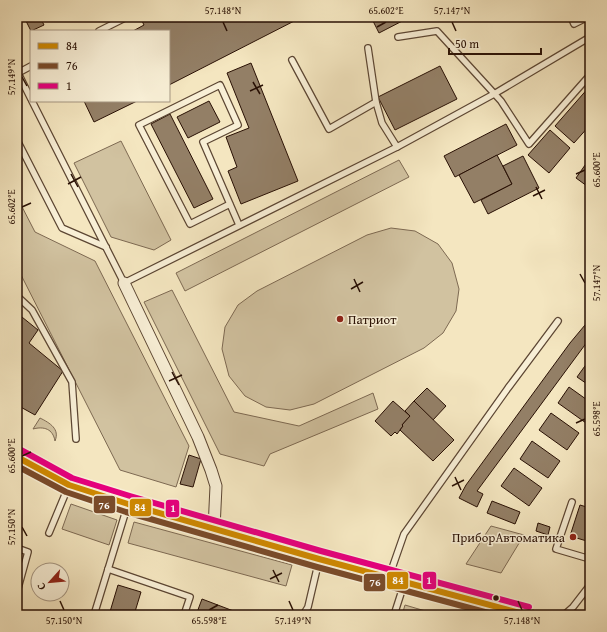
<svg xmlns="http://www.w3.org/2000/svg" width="607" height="632" font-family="'Gentium Book Plus',serif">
<rect width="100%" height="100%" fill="#f4e6c0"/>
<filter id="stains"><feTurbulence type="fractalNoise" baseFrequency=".005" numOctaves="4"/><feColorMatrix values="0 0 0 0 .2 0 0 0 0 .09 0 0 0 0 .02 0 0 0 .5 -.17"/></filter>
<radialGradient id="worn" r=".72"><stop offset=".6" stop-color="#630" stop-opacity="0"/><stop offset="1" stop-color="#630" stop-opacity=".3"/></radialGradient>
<!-- green -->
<g fill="#d1c2a0" stroke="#7d6952">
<polygon points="121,141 171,240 154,250 111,237 74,163"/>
<polygon points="399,160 409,177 185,291 176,273"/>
<polygon points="17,197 35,232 95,261 189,446 176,487 120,470 17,267"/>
<polygon points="391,228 415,231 438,244 452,263 459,289 456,311 443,333 424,348 314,404 290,410 266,407 245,396 229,376 222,349 225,327 238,305 257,291 367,235"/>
<polygon points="172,290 234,412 299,426 373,393 378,409 270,454 264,466 220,454 144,302"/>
<path d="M40 418C50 423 60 429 55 441 53 429 44 426 33 429Z"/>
<polygon points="71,504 117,520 109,545 62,529"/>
<polygon points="134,522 292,565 286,586 128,543"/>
<polygon points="491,526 524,535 501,573 466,564"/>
<polygon points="405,605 439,615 402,615"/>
</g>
<!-- building -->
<g fill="#937f66" stroke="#291004">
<polygon points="24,17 40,17 44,25 31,31"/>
<polygon points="140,17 302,17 169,85 169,31 133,31 144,25"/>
<polygon points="371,17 410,17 379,33"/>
<polygon points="251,63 298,181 241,204 228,171 237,167 226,137 249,128 227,73"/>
<polygon points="440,66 457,99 395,130 378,97"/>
<polygon points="590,86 590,125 574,143 555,126"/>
<polygon points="84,101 137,101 94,122"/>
<polygon points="209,101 220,122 188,138 177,117"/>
<polygon points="170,114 213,199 194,208 151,124"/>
<polygon points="506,124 517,145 455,177 444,156"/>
<polygon points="550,130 570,148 549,173 528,155"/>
<polygon points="497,155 512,184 474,203 459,175"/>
<polygon points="523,156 539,188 488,214 481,200 512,184 503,166"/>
<polygon points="590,158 590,181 587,186 576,178"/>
<polygon points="17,313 38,330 29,343 63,371 35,415 17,405"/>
<polygon points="590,319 590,338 477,491 483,494 477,507 459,498 466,485 570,343"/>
<polygon points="590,359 590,386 577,377"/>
<polygon points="569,387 590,402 590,417 586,423 558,403"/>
<polygon points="427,388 446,406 433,420 414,401"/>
<polygon points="393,401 410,416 402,425 403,426 397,434 395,432 391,436 375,421"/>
<polygon points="414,401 454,440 433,461 400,430 403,426 402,425 410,416 405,411"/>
<polygon points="551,413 579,433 567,450 539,430"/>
<polygon points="532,441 560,461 548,478 520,459"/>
<polygon points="189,455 201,459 193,487 180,484"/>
<polygon points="514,468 542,488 529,506 501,486"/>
<polygon points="492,501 520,512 515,524 487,513"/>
<polygon points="580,505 590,508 590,542 570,536"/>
<polygon points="538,523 550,527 548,535 536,531"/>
<polygon points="118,585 141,592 134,615 109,615"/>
<polygon points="202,599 244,615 196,615"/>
</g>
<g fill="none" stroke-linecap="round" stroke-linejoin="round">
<!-- lane casing -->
<g stroke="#5c4633" stroke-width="8">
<g id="lane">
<polyline points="571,17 574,24 588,17"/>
<polyline points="99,31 127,17"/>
<polyline points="398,37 437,31 501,101 529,144 590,75"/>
<polyline points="368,48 376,102 382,123 397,147"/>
<polyline points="292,60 329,129 376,102"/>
<polyline points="17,71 31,99"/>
<polyline points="18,73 31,66"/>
<polyline points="32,101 124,283 397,147 494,94 590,37"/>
<polyline points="17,140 62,228 106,247"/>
<polyline points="230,204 190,224 139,125 220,85 238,125 203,142 239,225"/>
<polyline points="17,296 32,310 72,382 76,439"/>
<polyline points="572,502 556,549 590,559"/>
<polyline points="49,533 69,485"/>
<polyline points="17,548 28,552 17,592"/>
<polyline points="108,569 190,597 184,615"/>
<polyline points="389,577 404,534 508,388 558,321"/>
<polyline points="94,615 128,504"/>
<polyline points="303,615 308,607 319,560"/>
<polyline points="394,615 404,584"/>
<polyline points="564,615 573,607 590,585"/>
</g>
</g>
<!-- street casing -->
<g stroke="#5c4633" stroke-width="13">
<polyline id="street" points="124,283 198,437 211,470 216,486 214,529"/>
</g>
<!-- secondary casing -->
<g stroke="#291004" stroke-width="17">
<polyline id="secondary" points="17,457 69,485 128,504 319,559 527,615"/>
</g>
<!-- lane -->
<use href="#lane" stroke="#f8efd6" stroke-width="5.5"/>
<!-- street -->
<use href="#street" stroke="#f8efd6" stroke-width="11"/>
<!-- secondary -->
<use href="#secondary" stroke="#f8efd6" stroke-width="15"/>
<!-- bus-1 casing -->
<g stroke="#f8efd6" stroke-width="9">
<polyline id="bus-1" points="17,457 69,485 128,504 319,559 527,615"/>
</g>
<!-- bus-2 casing -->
<g stroke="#f8efd6" stroke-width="9">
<polyline id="bus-2" points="17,466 66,492 126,512 317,567 496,615"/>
</g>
<!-- bus-3 casing -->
<g stroke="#f8efd6" stroke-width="9">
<polyline id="bus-3" points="21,450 72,478 130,496 321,551 529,607"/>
</g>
<!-- bus-1 -->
<use href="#bus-1" stroke="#ce8801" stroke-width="6"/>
<!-- bus-2 -->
<use href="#bus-2" stroke="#7a4b2a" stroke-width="6"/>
<!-- bus-3 -->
<use href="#bus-3" stroke="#e5007d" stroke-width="6"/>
</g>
<!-- ticks -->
<path fill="none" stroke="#291004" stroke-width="1.5" d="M223 22 227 31M452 22 456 31M377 27 386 22M22 77 27 86M253 82 260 94M250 91 263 85M71 174 78 187M576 174 585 170M68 184 81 177M536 187 542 199M533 196 545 190M22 207 31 203M580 274 585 283M354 279 360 292M351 289 363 282M172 372 179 385M169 381 182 375M576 423 585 419M22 456 31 452M455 477 461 490M452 486 464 480M22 527 27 536M273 570 279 582M270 579 282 573M60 601 64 610M289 601 293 610M518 601 522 610M209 610 218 605"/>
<!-- markers -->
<g fill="#8f2418" stroke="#f8efd6" stroke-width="1.5">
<circle cx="340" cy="319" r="4"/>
<circle cx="573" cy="537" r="4"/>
</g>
<circle fill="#291004" stroke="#f8efd6" stroke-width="1.5" cx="496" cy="598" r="3.5"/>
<g text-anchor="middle" stroke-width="3" stroke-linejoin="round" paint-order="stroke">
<!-- poi labels -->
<g font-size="13" fill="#291004" stroke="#f8efd6" text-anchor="start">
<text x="348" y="324">Патриот</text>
<text x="565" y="542" text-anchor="end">ПриборАвтоматика</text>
</g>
</g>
<g stroke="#f8efd6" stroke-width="1.5">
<rect x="93" y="495" width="23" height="19" rx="4" fill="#7a4b2a"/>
<rect x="129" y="498" width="23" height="19" rx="4" fill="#ce8801"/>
<rect x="165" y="499" width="15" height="19" rx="4" fill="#e5007d"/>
<rect x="422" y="571" width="15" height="19" rx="4" fill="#e5007d"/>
<rect x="386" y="571" width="23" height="19" rx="4" fill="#ce8801"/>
<rect x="363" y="573" width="23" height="19" rx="4" fill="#7a4b2a"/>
</g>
<g font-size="11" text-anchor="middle" font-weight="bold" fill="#fff">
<text x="104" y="509">76</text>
<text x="140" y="511">84</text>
<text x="173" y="512">1</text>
<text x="429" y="584">1</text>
<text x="398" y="584">84</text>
<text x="375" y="586">76</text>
</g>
<!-- margin -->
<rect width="607" height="632" fill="none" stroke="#f4e6c0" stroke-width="44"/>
<!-- legend -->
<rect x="30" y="30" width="140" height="72" fill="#f8efd6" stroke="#a59682"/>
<rect x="38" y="43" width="20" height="6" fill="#ce8801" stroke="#a59682"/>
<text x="66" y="50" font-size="12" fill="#291004">84</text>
<rect x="38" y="63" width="20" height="6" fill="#7a4b2a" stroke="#a59682"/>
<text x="66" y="70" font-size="12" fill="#291004">76</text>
<rect x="38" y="83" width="20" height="6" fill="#e5007d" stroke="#a59682"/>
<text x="66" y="90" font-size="12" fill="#291004">1</text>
<!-- north arrow -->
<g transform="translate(50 582) rotate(243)"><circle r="19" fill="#f8efd6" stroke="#a59682"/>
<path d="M0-3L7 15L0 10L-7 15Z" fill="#8f2418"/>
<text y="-6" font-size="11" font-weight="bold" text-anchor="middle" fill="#291004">С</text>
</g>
<!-- scale -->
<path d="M449 48v6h92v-6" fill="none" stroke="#291004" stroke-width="2"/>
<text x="455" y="48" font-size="12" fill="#291004" stroke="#f8efd6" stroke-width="3" paint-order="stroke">50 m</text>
<rect x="22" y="22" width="563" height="588" fill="none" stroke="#291004" stroke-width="1.5"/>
<g font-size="10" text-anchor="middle" fill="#291004">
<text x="223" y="14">57.148°N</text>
<text x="386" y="14">65.602°E</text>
<text x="452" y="14">57.147°N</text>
<text transform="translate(11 77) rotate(-90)" y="4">57.149°N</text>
<text transform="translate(596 170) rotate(-90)" y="4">65.600°E</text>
<text transform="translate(11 207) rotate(-90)" y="4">65.602°E</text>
<text transform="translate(596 283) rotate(-90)" y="4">57.147°N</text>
<text transform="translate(596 419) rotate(-90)" y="4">65.598°E</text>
<text transform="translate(11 456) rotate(-90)" y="4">65.600°E</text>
<text transform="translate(11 527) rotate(-90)" y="4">57.150°N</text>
<text x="64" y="624">57.150°N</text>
<text x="209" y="624">65.598°E</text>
<text x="293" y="624">57.149°N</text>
<text x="522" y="624">57.148°N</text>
</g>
<rect width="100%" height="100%" filter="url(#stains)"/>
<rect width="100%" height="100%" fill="url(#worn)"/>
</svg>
